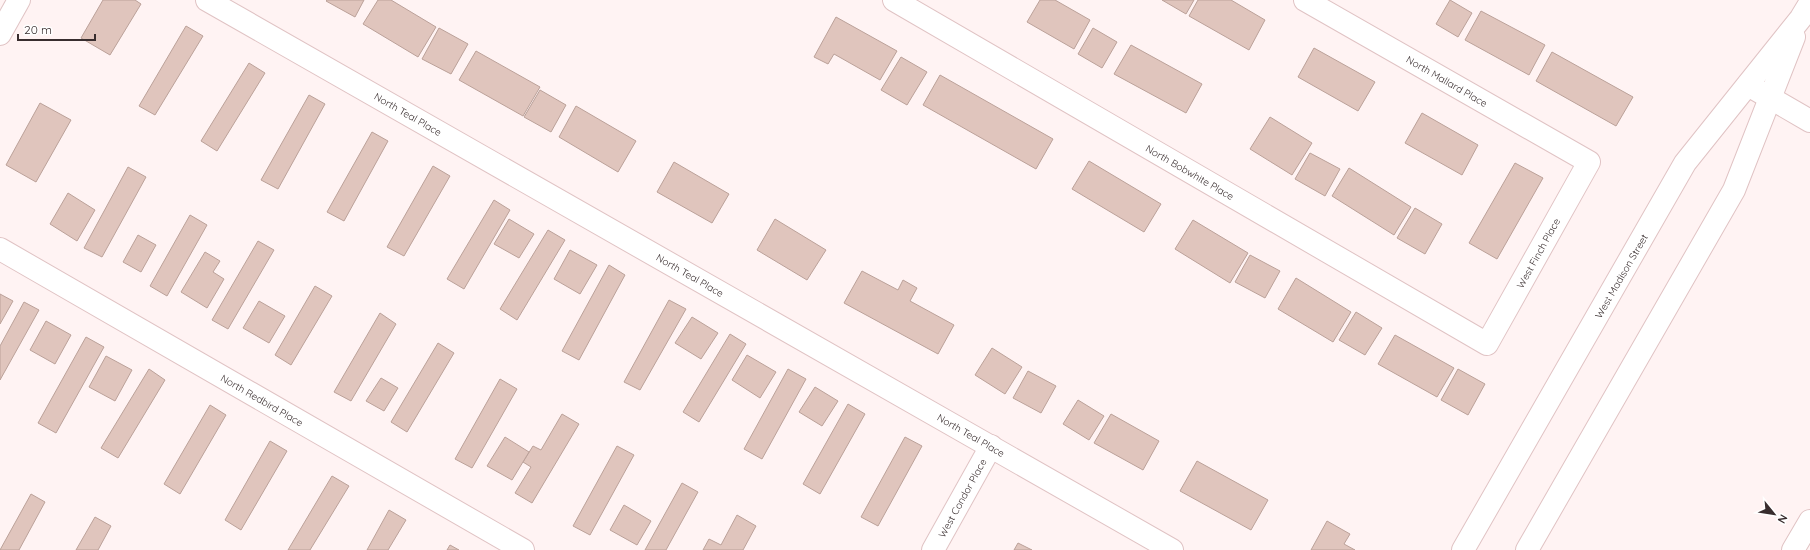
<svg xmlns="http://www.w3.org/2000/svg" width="1810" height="550" font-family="Quicksand,sans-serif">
<rect width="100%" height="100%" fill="#fff3f3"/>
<!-- building -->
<g fill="#e0c5bd" stroke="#bba199">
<polygon points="103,0 135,0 141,4 110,55 81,38"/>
<polygon points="327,0 364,0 355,17 326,1"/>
<polygon points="378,0 391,0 436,27 418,57 363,24"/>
<polygon points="1040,0 1055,0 1090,20 1074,49 1027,22"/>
<polygon points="1162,0 1194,0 1186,14"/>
<polygon points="1198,0 1231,0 1265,20 1249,50 1189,16"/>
<polygon points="1450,0 1472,13 1458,37 1436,24"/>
<polygon points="1481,11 1545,45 1529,75 1465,40"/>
<polygon points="836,17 897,51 880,80 834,54 828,64 814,57"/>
<polygon points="186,26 203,36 155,115 139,106"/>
<polygon points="439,28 468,44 451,74 422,59"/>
<polygon points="1093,28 1117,42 1102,68 1078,54"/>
<polygon points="1131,45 1202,84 1186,113 1114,74"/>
<polygon points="1314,48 1375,82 1358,111 1298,77"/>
<polygon points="476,51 540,87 523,116 459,80"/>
<polygon points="1552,52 1633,97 1616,126 1536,81"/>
<polygon points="901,57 927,72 907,105 881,90"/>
<polygon points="249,63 265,73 217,151 201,141"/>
<polygon points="940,75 1053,139 1036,169 923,105"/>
<polygon points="540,90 566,105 551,132 524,117"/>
<polygon points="309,95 325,104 278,189 261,180"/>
<polygon points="40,103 71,120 36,182 6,165"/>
<polygon points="576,106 636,141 618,172 559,137"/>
<polygon points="1422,113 1478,145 1462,175 1405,143"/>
<polygon points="1270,117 1312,143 1292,175 1250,149"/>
<polygon points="372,132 388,141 344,221 327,212"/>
<polygon points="1310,153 1340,169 1325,196 1295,179"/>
<polygon points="1089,161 1161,204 1144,232 1072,189"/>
<polygon points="674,162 729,194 712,223 657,192"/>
<polygon points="1515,163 1543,178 1497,259 1469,243"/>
<polygon points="433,166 450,176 404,256 387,247"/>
<polygon points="128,167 146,177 102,257 84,248"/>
<polygon points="1349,168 1411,207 1394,235 1332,196"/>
<polygon points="68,193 95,210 77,241 50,224"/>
<polygon points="494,200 510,210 464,289 447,279"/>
<polygon points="1415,208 1442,224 1425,254 1397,238"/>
<polygon points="190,215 207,225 167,296 150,286"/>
<polygon points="509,219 534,234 519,258 494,244"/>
<polygon points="775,219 826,250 807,280 757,250"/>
<polygon points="1193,220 1248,253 1230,283 1175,249"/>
<polygon points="548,230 565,240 517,320 500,309"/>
<polygon points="138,235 156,245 141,272 123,262"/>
<polygon points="258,241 274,250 228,329 212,320"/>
<polygon points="570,250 597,265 580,294 554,279"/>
<polygon points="205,252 220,261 213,272 224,279 207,308 181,292"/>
<polygon points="1250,255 1280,271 1265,298 1235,282"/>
<polygon points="609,265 625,275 579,360 562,351"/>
<polygon points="862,271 898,290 903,280 917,288 910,301 954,325 938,354 844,303"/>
<polygon points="1296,278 1351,312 1333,342 1278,309"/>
<polygon points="315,286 332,296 291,365 275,355"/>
<polygon points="0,294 13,301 0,324"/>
<polygon points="669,300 686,309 640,390 624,382"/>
<polygon points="259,301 285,316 269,343 243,328"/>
<polygon points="24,302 39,310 0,380 0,346"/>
<polygon points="1356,312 1382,328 1365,355 1339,340"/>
<polygon points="380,313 396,324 351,401 334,392"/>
<polygon points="692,317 718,333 701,359 675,343"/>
<polygon points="46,321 71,335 55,364 30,350"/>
<polygon points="730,334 746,344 699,422 683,412"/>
<polygon points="1395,335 1454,368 1437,397 1378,364"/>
<polygon points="86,337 104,347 56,433 38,423"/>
<polygon points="438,343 454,353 407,432 391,422"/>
<polygon points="992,348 1022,367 1005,394 975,375"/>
<polygon points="747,355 776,372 760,398 732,380"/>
<polygon points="106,356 132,370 115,401 89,387"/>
<polygon points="149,369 165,380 118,458 101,448"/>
<polygon points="788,369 806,379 762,459 744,449"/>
<polygon points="1458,369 1485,384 1468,415 1441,400"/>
<polygon points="1028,371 1056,386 1041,413 1013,398"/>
<polygon points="381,378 398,388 384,411 366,401"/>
<polygon points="500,379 517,389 472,468 455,459"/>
<polygon points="815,387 838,401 822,426 799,412"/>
<polygon points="1078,400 1104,416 1089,440 1063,424"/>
<polygon points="848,404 865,414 820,494 803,484"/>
<polygon points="210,405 226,415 180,494 164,484"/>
<polygon points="562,414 579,424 532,503 515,493 531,467 523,462 533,446 541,450"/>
<polygon points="1111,414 1159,441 1143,470 1094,443"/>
<polygon points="505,437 529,452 512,480 487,466"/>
<polygon points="905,437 922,446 878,526 861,517"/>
<polygon points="270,441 287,451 241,530 225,520"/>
<polygon points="617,446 634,455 590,535 573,526"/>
<polygon points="1197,461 1268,500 1251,530 1180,491"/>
<polygon points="332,476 349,486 310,550 288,550"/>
<polygon points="682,483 698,492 666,550 645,550"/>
<polygon points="31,494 45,502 19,550 0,550"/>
<polygon points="624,505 651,521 637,545 610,530"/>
<polygon points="389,510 406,520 388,550 367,550"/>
<polygon points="737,515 756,526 743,550 703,550 709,539 721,545"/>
<polygon points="95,517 111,526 98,550 76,550"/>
<polygon points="1327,521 1350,534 1344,544 1355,550 1311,550"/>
<polygon points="1018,543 1032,550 1014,550"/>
<polygon points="450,545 459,550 447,550"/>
</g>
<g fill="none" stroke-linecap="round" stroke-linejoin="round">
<!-- minor casing -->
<g stroke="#e0c3c4" stroke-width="24">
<g id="minor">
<polyline points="207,0 1172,550"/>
<polyline points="894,0 1487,344 1589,162 1305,0"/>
<polyline points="1748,85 1810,121"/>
<polyline points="0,249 523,550"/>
<polyline points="933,550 991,446"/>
<polyline points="1793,550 1810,521"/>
</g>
</g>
<!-- tertiary casing -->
<g stroke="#e0c3c4" stroke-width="24">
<g id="tertiary">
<polyline points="0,34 19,0"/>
<polyline points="1463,550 1685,163 1801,18 1810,3"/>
<polyline points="1527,550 1734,190 1794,37"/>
</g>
</g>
<!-- minor -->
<use href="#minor" stroke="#fff" stroke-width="22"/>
<!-- tertiary -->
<use href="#tertiary" stroke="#fff" stroke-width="22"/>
</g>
<g text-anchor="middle" stroke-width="3" stroke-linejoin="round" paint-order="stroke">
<!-- street labels -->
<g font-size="10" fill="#382d2e" stroke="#fff">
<text transform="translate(1447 81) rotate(30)" y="4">North Mallard Place</text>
<text transform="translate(408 114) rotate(30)" y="4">North Teal Place</text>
<text transform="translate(1190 172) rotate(30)" y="4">North Bobwhite Place</text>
<text transform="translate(1538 253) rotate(-61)" y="4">West Finch Place</text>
<text transform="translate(690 275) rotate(30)" y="4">North Teal Place</text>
<text transform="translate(1621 276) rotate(-60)" y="4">West Madison Street</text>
<text transform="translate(262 400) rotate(30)" y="4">North Redbird Place</text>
<text transform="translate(971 435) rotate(30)" y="4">North Teal Place</text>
<text transform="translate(962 498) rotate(-61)" y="4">West Condor Place</text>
</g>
</g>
<!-- north arrow -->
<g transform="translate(1774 514) rotate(120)" stroke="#ffffff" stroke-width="3" paint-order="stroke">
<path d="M0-3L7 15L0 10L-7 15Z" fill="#382d2e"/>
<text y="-6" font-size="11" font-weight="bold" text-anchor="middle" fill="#382d2e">N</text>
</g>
<!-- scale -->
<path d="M18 34v6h77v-6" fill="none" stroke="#382d2e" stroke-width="2"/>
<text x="24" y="34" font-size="12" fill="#382d2e" stroke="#ffffff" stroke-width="3" paint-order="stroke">20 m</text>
</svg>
